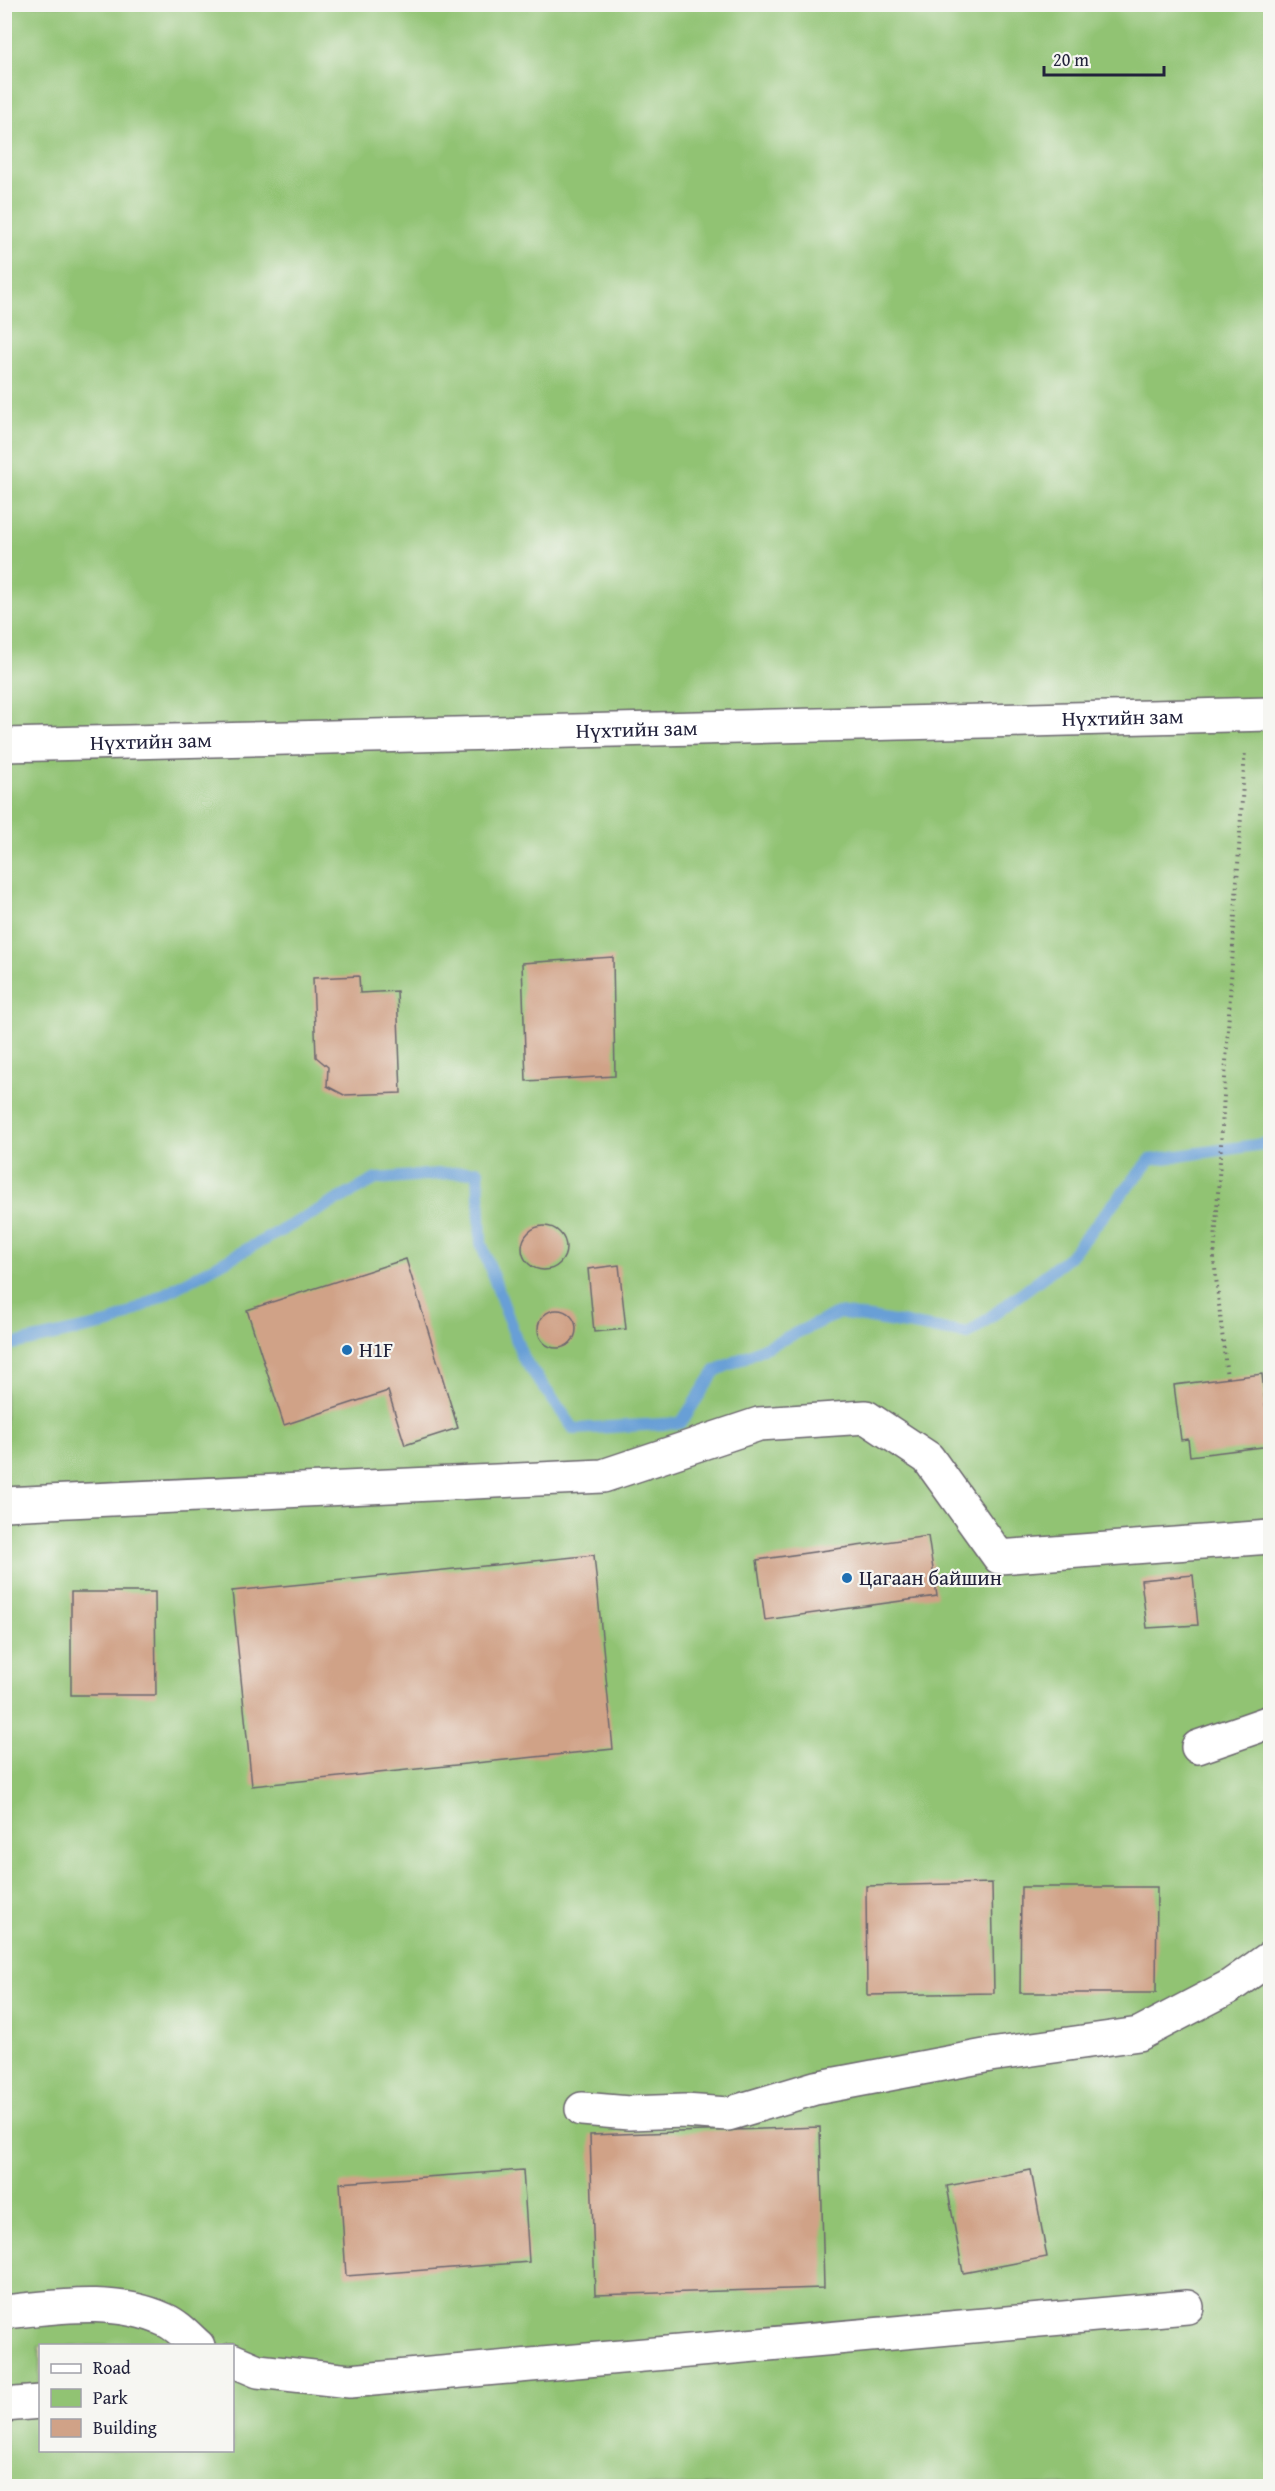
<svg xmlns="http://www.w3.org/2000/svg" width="1275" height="2491" font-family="'Gentium Book Plus',serif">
<rect width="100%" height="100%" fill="#f6f6f2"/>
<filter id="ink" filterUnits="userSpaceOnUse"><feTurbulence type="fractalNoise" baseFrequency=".0167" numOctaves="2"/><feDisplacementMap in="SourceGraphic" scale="12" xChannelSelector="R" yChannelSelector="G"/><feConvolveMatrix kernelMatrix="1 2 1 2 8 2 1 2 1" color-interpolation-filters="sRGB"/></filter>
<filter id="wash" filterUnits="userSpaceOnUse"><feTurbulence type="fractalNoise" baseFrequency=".008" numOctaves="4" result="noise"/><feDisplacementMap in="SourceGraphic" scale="24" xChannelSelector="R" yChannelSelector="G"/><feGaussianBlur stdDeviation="1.35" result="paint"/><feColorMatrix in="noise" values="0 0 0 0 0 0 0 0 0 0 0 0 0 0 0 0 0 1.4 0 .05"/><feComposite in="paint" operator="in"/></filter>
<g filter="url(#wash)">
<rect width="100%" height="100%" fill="#f3e3cc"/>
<!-- green -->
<path fill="#91c373" stroke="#5a7257" stroke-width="1.5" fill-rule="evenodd" d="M5 5H1270V2486H5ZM40 2346H232V2450H40Z"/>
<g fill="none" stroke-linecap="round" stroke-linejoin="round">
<!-- stream -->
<polyline stroke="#689fd6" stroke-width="12" points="4,1346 111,1323 376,1179 478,1171 481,1243 523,1358 574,1429 681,1423 715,1371 839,1313 968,1334 1069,1257 1150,1160 1270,1143"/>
</g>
<g id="blocks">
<!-- building -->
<g fill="#d0a287">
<polygon points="613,957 615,1076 526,1081 522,963"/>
<polygon points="359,976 360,993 397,991 401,1093 344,1095 327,1086 328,1067 316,1057 313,978"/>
<circle cx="544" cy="1248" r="22"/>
<polygon points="406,1259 458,1428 405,1445 388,1391 284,1425 247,1310"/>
<polygon points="619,1265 626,1329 594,1332 588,1269"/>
<circle cx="557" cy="1329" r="19"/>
<polygon points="1262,1374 1270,1446 1190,1456 1188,1439 1181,1440 1174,1385"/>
<polygon points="928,1536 937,1596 765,1620 757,1560"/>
<polygon points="594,1555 613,1749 252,1786 232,1591"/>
<polygon points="1193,1575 1198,1625 1147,1628 1141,1580"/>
<polygon points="71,1592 155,1592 156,1695 71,1695"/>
<polygon points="992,1883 994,1993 867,1995 866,1886"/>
<polygon points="1021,1887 1157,1887 1156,1993 1020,1993"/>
<polygon points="820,2127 824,2288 595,2295 590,2135"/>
<polygon points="523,2170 529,2262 346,2276 340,2183"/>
<polygon points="1031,2170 1047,2257 963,2273 947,2186"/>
</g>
</g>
</g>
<g filter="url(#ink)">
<use href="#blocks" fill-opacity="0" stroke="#6b666e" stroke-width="1.5"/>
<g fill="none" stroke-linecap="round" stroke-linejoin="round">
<!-- minor casing -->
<g stroke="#6b666e" stroke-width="36">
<g id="minor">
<path id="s1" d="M4 745 1270 714"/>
<polyline points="4,1504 603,1476 759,1424 866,1417 928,1458 999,1557 1270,1537"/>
<polyline points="1198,1747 1270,1722"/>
<polyline points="582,2109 629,2113 684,2111 728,2114 815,2088 990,2055 1139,2034 1229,1987 1270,1958"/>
<path d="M4 2312C57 2307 115 2297 165 2320 177 2325 188 2337 198 2346"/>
<polyline points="232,2360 258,2371 350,2381 1187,2307"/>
<polyline points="4,2405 40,2402"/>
</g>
</g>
<!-- path -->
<polyline stroke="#6b666e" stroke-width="4" stroke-dasharray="1.5 4.5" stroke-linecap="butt" points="1227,1378 1214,1259 1245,750"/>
<!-- minor -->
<use href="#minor" stroke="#fff" stroke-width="33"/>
</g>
</g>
<!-- markers -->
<g fill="#1f6fb2" stroke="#f6f6f2" stroke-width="2">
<circle cx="347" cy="1350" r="6"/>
<circle cx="847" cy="1578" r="6"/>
</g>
<g text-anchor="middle" stroke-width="4.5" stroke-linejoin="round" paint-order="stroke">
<!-- street labels -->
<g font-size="21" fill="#22223b" stroke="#f6f6f2">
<text dy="7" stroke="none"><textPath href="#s1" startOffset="1119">Нүхтийн зам</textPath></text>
<text dy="7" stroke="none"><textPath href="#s1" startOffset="633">Нүхтийн зам</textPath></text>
<text dy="7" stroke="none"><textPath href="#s1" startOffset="147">Нүхтийн зам</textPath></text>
</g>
<!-- poi labels -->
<g font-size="21" fill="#22223b" stroke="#f6f6f2" text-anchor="start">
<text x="359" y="1357">H1F</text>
<text x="859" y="1585">Цагаан байшин</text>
</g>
</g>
<!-- margin -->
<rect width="1275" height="2491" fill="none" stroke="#f6f6f2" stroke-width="24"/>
<!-- legend -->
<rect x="39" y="2344" width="195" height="108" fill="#f6f6f2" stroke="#a1a1a9" stroke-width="1.5"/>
<rect x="51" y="2364" width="30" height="9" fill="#ffffff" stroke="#a1a1a9" stroke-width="1.5"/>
<text x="93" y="2374" font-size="18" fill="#22223b">Road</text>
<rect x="51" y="2389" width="30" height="18" fill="#91c373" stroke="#a1a1a9" stroke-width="1.5"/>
<text x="93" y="2404" font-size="18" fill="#22223b">Park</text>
<rect x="51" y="2419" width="30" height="18" fill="#d0a287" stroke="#a1a1a9" stroke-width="1.5"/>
<text x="93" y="2434" font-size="18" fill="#22223b">Building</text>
<!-- scale -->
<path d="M1044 66v9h120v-9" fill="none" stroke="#22223b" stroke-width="3"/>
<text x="1053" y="66" font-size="18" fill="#22223b" stroke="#f6f6f2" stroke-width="4.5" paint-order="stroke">20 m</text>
</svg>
